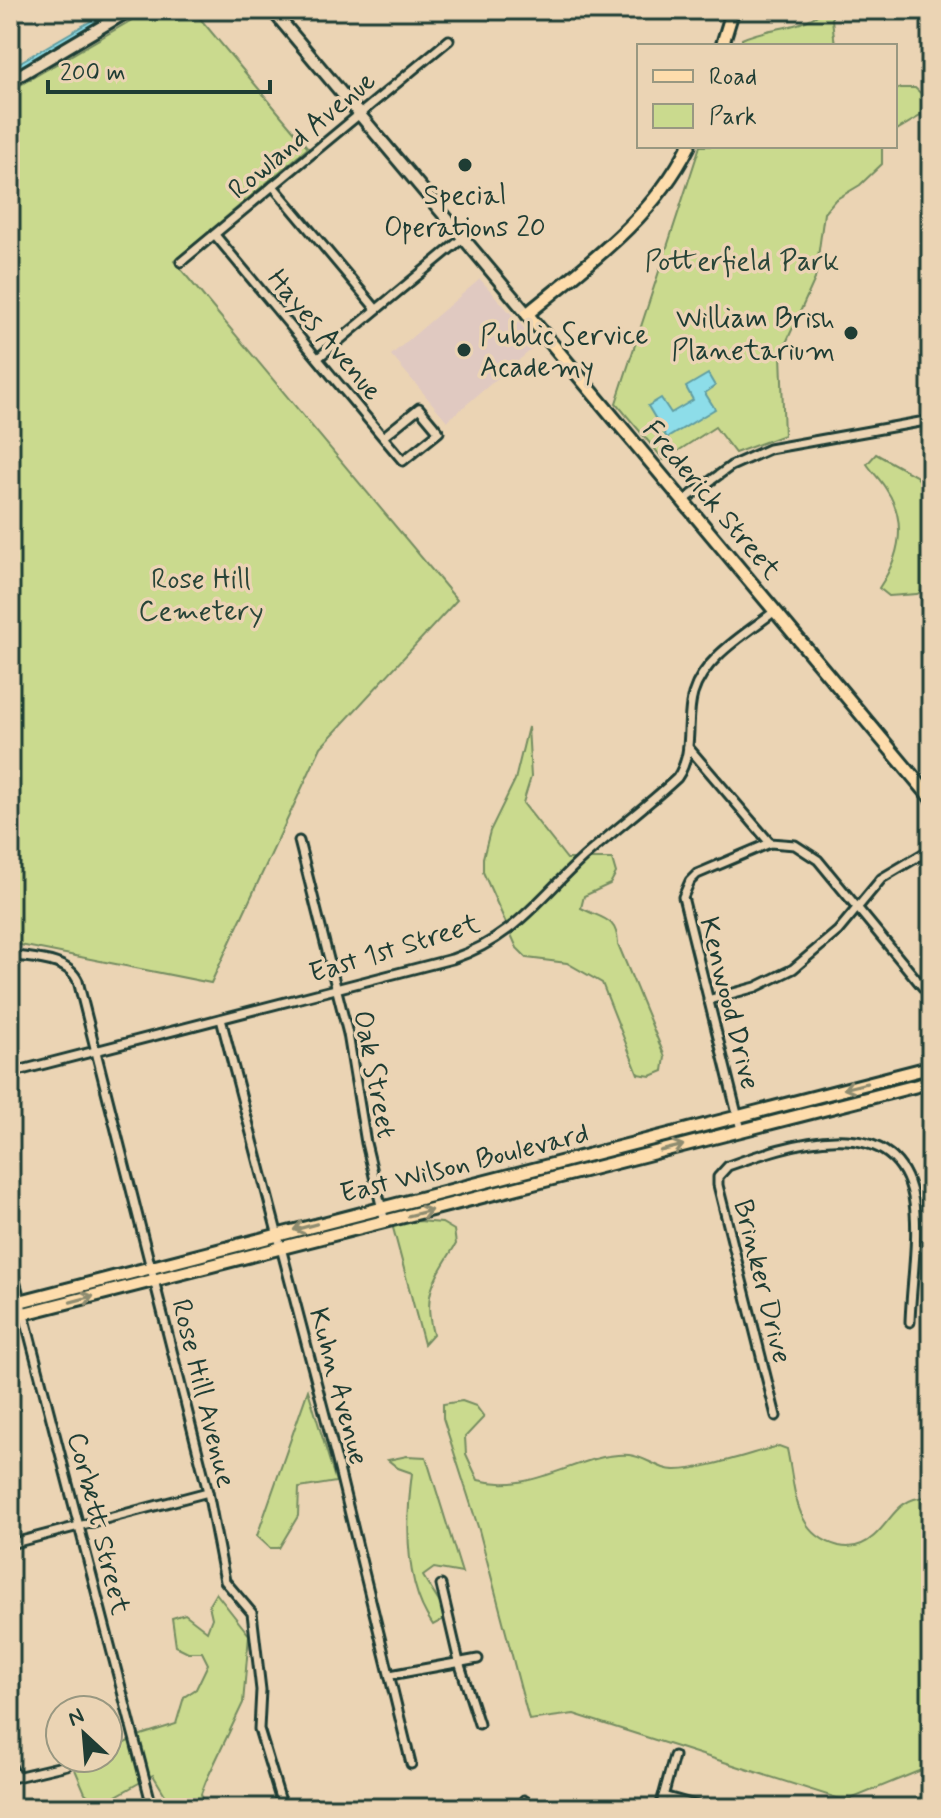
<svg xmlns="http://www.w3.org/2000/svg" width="941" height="1818" font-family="Mynerve,sans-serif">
<rect width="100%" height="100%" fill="#ebd4b4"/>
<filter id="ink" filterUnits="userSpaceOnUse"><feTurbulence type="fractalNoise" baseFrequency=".0125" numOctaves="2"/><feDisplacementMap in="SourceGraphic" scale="16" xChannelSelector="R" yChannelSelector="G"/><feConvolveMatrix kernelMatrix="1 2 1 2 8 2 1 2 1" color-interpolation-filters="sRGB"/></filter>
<g filter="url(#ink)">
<!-- built -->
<polygon fill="#e0c9c1" points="480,279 538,344 447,421 391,355"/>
<!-- green -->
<g fill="#cada8e" stroke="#748c61" stroke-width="2">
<polygon points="149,10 193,10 308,148 174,261 457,600 321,747 211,983 10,943 10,91"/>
<path d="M824 10H831L835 46H742V39C769 26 799 31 824 10Z"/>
<polygon points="900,88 915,88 925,97 920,116 895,131 895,90"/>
<polygon points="700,146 882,146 882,164 860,185 835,200 824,213 815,279 781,354 784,435 735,453 715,427 664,460 616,403"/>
<path d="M876 454 916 476 931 493V586L917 594 889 596 879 588C900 556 908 522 886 489 881 480 873 473 867 464Z"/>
<path d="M528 727 531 777 523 803 567 859H612L616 873 610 884 584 896 581 908C602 919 617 917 618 944L665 1057 663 1071 651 1076 638 1074 602 983 567 963 527 958 517 948 483 872V858L490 831 515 780Z"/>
<path d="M419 1221 442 1223 454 1230 456 1244C435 1279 422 1292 433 1334L424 1344 392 1224Z"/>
<polygon points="308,1390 336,1482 299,1488 298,1516 279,1548 270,1548 257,1536"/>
<path d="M462 1401 476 1406 484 1417 465 1437 466 1454 478 1480C535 1495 579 1452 629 1455 645 1456 660 1471 676 1470 703 1470 751 1453 779 1446L787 1449C796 1490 793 1534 839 1546 852 1549 864 1545 874 1536 893 1519 897 1498 927 1497L931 1528V1766L846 1801 574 1714 529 1720 479 1530 443 1418V1404Z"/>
<path d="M407 1456 426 1457 462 1573 434 1568 423 1576 441 1605 444 1619 433 1625C404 1585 406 1520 412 1473L398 1468 388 1460Z"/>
<polygon points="216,1593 249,1635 243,1703 206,1781 201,1794 205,1808 163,1808 167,1798 153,1775 109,1800 95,1801 85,1793 74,1767 94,1758 108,1758 108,1751 141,1735 176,1724 184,1697 196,1689 208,1664 202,1652 188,1652 176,1646 172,1618 185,1614 207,1631 212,1618 209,1605"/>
</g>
<!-- water -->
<g fill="#8ddde9" stroke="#619da1" stroke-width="2">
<polygon points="110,10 119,10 10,74 10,68"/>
<polygon points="708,374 715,386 705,393 715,409 667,438 648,406 661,398 671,413 693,400 686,387"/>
</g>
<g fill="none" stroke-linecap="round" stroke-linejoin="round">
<!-- street casing -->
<g stroke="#1f3d34" stroke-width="13">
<g id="street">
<polyline points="273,186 376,309"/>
<path d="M215 235C277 310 340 386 403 461L439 432 419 408 383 437"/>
<polyline points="181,262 449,40"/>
<polyline points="318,358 463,238"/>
<polyline points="683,501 731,466 769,449 931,420"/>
<polyline points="688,747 770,843 795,845 818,860 931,997"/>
<polyline points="299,841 348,1034 366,1143 385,1222"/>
<path d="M10 955C32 959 68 958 78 981L208 1492 225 1581 252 1613 261 1690 259 1729 283 1808"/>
<polyline points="708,1000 756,987 793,969 838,931 882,878 931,849"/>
<polyline points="221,1019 337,1461 411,1764"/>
<path d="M10 1073 452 959C514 938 537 900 583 858 613 831 647 806 677 778 695 752 685 722 693 694 704 657 747 633 775 611"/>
<polyline points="741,1130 683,897 690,881 697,874 770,843"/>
<polyline points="10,1261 149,1795"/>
<path d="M776 1416 718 1185V1177L728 1166C786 1145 895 1107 913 1197 920 1233 911 1285 910 1322"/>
<polyline points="10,1544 208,1492"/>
<polyline points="441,1585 459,1662 479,1724"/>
<polyline points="390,1675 478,1659"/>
<polyline points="10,1764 16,1777 67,1765"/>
<polyline points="663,1796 705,1808"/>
<polyline points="524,1800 533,1808"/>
<polyline points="660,1808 674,1756"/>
</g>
</g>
<!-- secondary casing -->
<g stroke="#1f3d34" stroke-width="16">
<g id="secondary">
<polyline points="272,10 527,314"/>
<polyline points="10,81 130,10"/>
</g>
</g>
<!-- primary casing -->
<g stroke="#1f3d34" stroke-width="17">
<g id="primary">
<polyline points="722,46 733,10"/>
<path d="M689 146C653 218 588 264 527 314L931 798"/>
<polyline points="10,1304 931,1067"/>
<polyline points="10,1317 931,1082"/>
</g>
</g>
<!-- street -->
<use href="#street" stroke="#ebd4b4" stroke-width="7"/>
<!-- secondary -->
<use href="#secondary" stroke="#ebd4b4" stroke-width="10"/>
<!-- primary -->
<use href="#primary" stroke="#fddcac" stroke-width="11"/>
<!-- rail casing -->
<g stroke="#1f3d34" stroke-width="5">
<polyline id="rail" points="10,1805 11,1808"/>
</g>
<!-- rail -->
<use href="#rail" stroke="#ebd4b4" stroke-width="2" stroke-dasharray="6" stroke-linecap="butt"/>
</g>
<!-- one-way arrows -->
<defs><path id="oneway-shaft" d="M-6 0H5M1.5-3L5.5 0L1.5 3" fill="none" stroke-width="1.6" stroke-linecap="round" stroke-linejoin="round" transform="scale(2)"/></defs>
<g stroke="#8e8c70">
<use href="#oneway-shaft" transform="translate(855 1086) rotate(166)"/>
<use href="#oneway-shaft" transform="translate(672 1148) rotate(-14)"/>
<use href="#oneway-shaft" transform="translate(420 1213) rotate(-14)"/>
<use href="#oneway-shaft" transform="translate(305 1227) rotate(165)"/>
<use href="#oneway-shaft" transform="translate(82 1299) rotate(-15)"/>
</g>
</g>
<!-- markers -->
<g fill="#1f3d34" stroke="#ebd4b4" stroke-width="3">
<circle cx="465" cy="165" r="8"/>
<circle cx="851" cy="333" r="8"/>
<circle cx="464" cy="350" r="8"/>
</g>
<g text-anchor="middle" stroke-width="7" stroke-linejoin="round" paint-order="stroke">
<!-- street labels -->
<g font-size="28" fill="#1f3d34" stroke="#ebd4b4">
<text transform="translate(301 134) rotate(-40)" y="10">Rowland Avenue</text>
<text transform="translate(326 334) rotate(50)" y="10">Hayes Avenue</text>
<text transform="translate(713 499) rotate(50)" y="10">Frederick Street</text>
<text transform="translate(394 947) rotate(-17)" y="10">East 1st Street</text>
<text transform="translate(731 1003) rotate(76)" y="10">Kenwood Drive</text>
<text transform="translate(376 1074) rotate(79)" y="10">Oak Street</text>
<text transform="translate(464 1162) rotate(-14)" y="10">East Wilson Boulevard</text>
<text transform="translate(764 1281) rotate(76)" y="10">Brinker Drive</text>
<text transform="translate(340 1386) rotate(75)" y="10">Kuhn Avenue</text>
<text transform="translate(205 1393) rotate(76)" y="10">Rose Hill Avenue</text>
<text transform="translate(100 1523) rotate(76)" y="10">Corbett Street</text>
</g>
<!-- poi labels -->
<g font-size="28" fill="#1f3d34" stroke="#ebd4b4">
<text x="465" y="204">Special<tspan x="465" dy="32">Operations 20</tspan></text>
<text x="835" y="327" text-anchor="end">William Brish<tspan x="835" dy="32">Planetarium</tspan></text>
<text x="480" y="344" text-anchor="start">Public Service<tspan x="480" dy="32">Academy</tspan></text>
</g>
<!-- park labels -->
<g font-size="28" fill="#284538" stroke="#ebd4b4">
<text x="742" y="270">Potterfield Park</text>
<text x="201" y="588">Rose Hill<tspan x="201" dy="32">Cemetery</tspan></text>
</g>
</g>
<!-- margin -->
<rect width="941" height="1818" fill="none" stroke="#ebd4b4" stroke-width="40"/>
<rect x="20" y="20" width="901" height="1778" fill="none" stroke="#1f3d34" stroke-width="3" filter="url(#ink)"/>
<!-- legend -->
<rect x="637" y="44" width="260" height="104" fill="#ebd4b4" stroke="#999881" stroke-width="2"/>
<rect x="653" y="70" width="40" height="12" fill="#fddcac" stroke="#999881" stroke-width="2"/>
<text x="709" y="84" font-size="24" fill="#1f3d34">Road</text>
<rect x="653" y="104" width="40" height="24" fill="#cada8e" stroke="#999881" stroke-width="2"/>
<text x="709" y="124" font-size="24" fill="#1f3d34">Park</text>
<!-- north arrow -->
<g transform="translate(84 1734) rotate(334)"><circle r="38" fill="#ebd4b4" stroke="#999881" stroke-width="2"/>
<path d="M0-6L14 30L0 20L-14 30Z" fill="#1f3d34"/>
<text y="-12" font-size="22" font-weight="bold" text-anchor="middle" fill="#1f3d34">N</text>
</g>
<!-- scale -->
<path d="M48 80v12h222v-12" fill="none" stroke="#1f3d34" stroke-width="4"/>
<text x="60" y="80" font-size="24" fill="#1f3d34" stroke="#ebd4b4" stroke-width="6" paint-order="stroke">200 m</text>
</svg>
